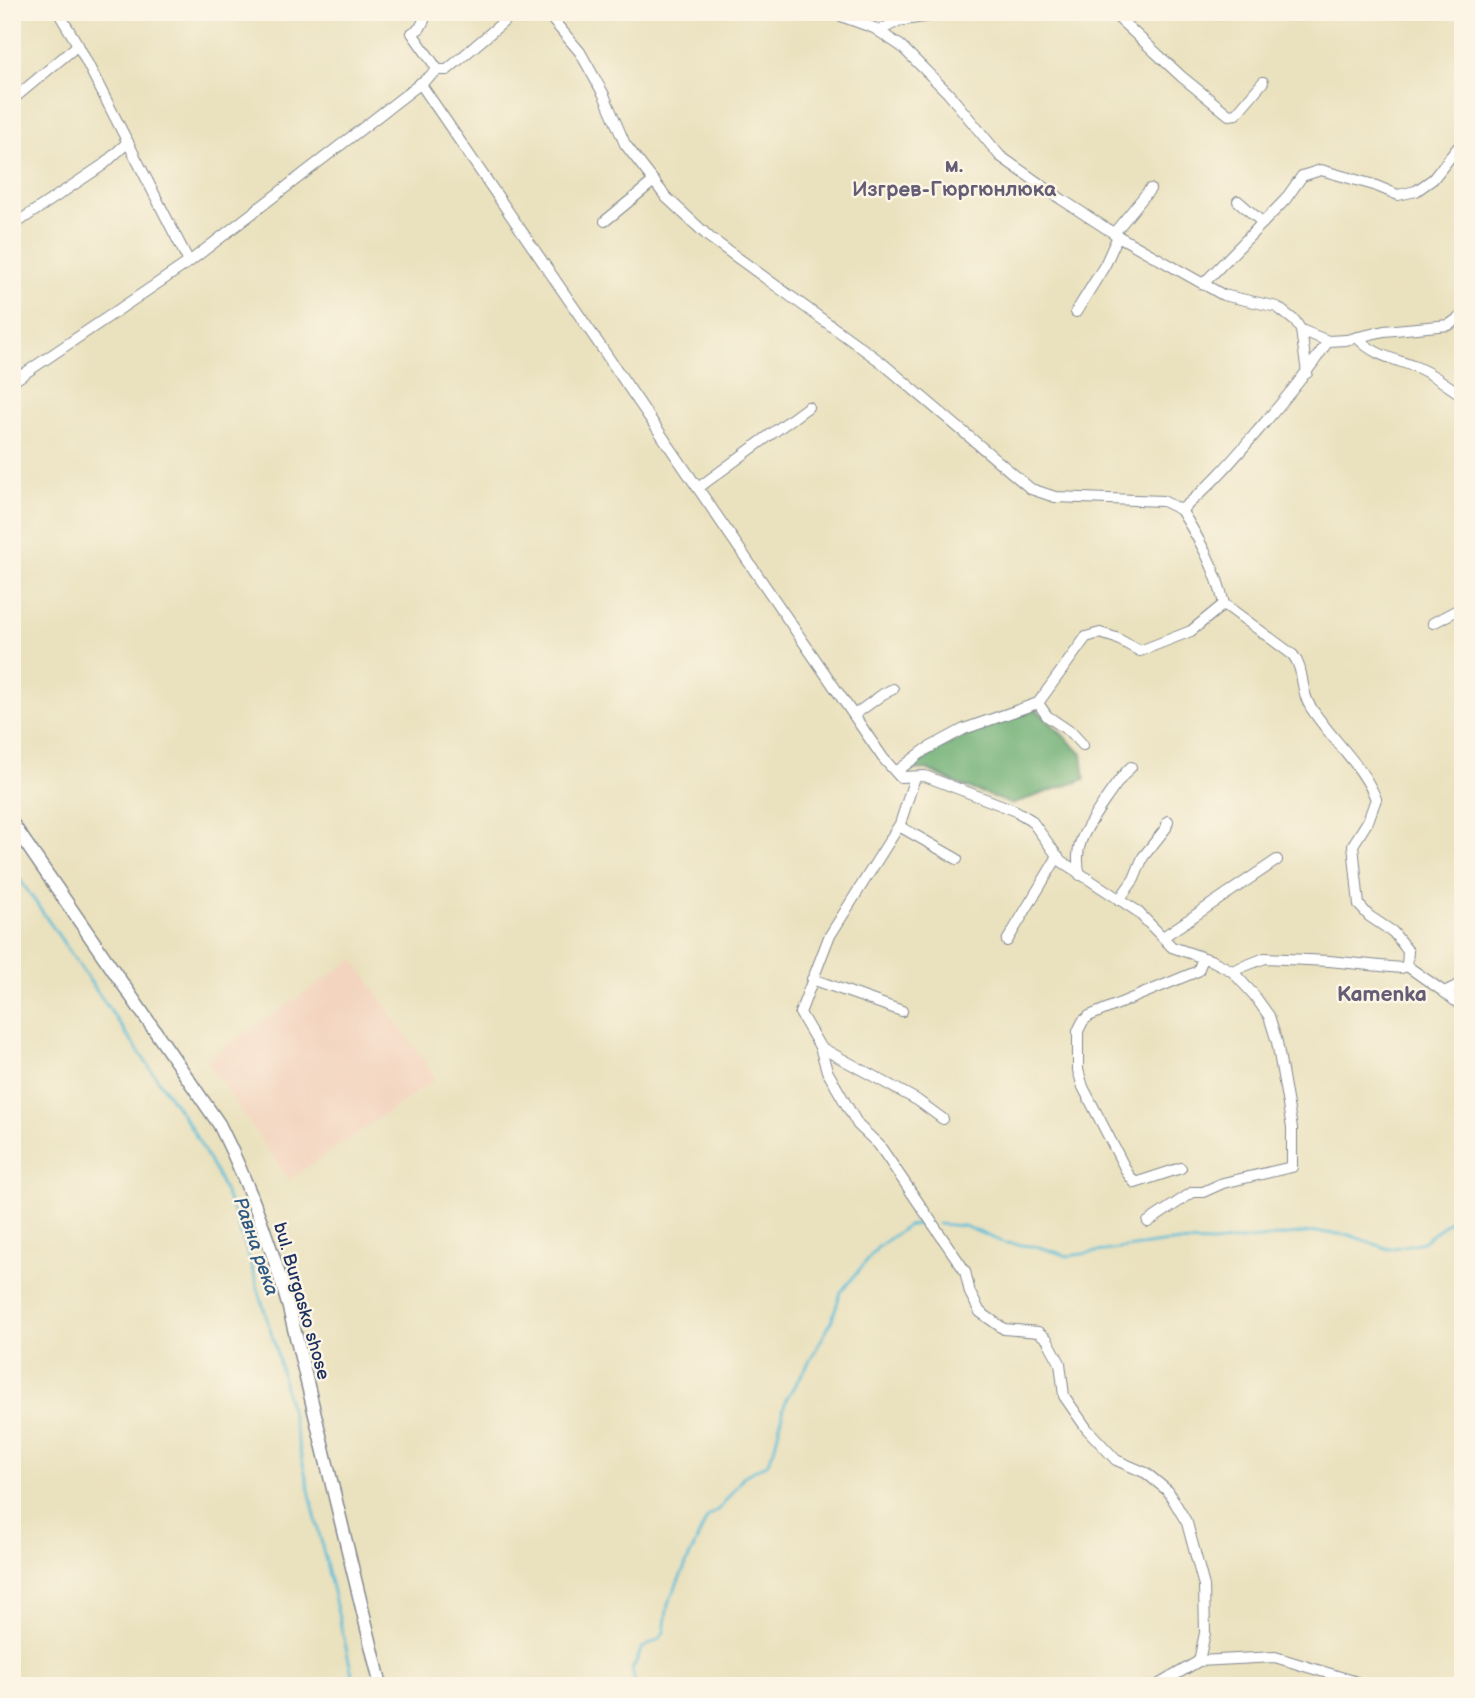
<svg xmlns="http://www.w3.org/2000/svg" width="1475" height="1698" font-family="'Balsamiq Sans',sans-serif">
<rect width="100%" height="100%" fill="#fcf5e5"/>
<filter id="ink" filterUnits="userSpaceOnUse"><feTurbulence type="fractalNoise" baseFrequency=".0143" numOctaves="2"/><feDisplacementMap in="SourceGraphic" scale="14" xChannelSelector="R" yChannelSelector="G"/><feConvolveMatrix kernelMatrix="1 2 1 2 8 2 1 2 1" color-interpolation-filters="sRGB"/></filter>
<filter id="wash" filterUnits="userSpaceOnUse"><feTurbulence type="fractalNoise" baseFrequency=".00686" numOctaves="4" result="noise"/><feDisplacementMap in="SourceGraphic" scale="28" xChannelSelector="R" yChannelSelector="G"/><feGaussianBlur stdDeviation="1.57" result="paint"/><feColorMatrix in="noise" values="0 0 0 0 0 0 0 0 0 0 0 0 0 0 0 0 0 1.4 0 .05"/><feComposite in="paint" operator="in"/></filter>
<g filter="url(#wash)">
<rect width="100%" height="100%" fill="#eae1be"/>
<!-- built -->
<polygon fill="#f3d4bf" points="354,959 436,1079 289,1180 206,1060"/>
<!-- forest -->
<path fill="#68ac70" stroke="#426e67" stroke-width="2" d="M1036 709 1082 754 1085 779 1012 804 953 782 927 769 912 770C947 737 992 727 1036 709Z"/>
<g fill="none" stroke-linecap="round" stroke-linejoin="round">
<!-- stream -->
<g stroke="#5abdd9" stroke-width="2.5">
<polyline points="12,868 192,1129 219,1179 230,1204 246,1248 276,1349 355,1686"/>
<polyline points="938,1224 964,1226 1005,1243 1039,1247 1068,1256 1169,1242 1213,1243 1316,1232 1349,1235 1389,1249 1423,1242 1463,1210"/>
<polyline points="606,1686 613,1686"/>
<polyline points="636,1686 632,1669 636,1663 641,1649 659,1639 664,1632 668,1604 707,1518 721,1507 744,1476 767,1464 774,1450 786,1399 808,1364 831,1322 841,1292 878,1247 907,1226 928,1223"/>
</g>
</g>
</g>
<g filter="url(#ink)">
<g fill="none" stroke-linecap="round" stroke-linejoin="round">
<!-- minor casing -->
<g stroke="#82888e" stroke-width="12">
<g id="minor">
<polyline points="58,12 78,45 189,262"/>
<path d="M546 12 580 52 604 95 625 144 666 197 709 237 881 362 1031 489 1055 497 1163 501 1181 510C1211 486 1236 456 1261 427 1285 399 1308 372 1328 341"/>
<polyline points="830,12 874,28 901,46 948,93 1000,156 1061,199 1118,236 1223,295 1277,307 1295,321 1301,330 1328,341 1346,340 1384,331 1449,325 1463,315"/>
<polyline points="1112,12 1182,77 1229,115 1236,114 1263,82"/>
<polyline points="879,31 898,21 955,12"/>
<polyline points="438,70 447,70 515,12"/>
<path d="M420 83 883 758 900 777 925 776 1014 810 1031 820 1061 861 1137 911 1172 947 1213 961 1232 971 1265 958 1329 961 1401 968 1407 966 1408 951 1393 932 1369 916 1359 905 1353 845 1368 821 1376 799C1361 762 1331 740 1310 706 1300 691 1305 670 1293 655L1224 604C1216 568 1200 541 1181 510"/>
<polyline points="12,100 78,45"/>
<polyline points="1238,201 1263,223"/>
<polyline points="605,221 654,181"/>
<polyline points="12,226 103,165 128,142"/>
<polyline points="1114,233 1150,189"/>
<polyline points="1203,284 1285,200 1302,176 1321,170 1374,185 1398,195 1416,191 1433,179 1463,141"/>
<polyline points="1076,312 1105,265 1118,236"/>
<polyline points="1301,330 1307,373"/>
<path d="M1357 337C1372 355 1395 359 1416 367 1432 373 1448 386 1463 396"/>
<polyline points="12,382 189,262 438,70 412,33 420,28 428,12"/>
<polyline points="698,488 808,407"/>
<polyline points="1433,623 1463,607"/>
<polyline points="1038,703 1047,716 1072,733 1083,745"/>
<polyline points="854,715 883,694 893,689"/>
<polyline points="896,772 925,750 964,729 1038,703 1086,637 1100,633 1116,638 1140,651 1191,631 1224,604"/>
<polyline points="915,777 900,824 829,937 800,1013 820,1047 827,1071 858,1125 879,1145 965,1271 970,1293 980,1312 1004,1329 1038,1332 1047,1339 1060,1363 1064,1396 1087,1429 1116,1460 1146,1473 1168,1491 1187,1523 1204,1586 1205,1633 1199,1661"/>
<polyline points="899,826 957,859"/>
<path d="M1080 875C1077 865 1077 851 1081 841 1086 826 1119 778 1131 767"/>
<polyline points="1119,900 1134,879 1143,857 1166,828 1168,821"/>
<polyline points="1163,937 1277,860"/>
<polyline points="1007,941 1058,856"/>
<polyline points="1407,966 1444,992 1463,983"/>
<polyline points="812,979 902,1011"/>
<polyline points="1444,992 1463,1007"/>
<polyline points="820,1047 917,1100 943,1119"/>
<polyline points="1181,1168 1135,1183 1128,1174 1083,1087 1078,1070 1078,1031 1083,1021 1089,1016 1198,971 1203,958"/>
<polyline points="1148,1222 1193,1192 1203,1192 1223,1183 1292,1167 1292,1128 1277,1042 1269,1016 1254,995 1232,971"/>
<polyline points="1156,1686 1199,1661 1275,1657 1370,1686"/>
</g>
</g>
<!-- major casing -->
<g stroke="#82888e" stroke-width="15">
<path id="major" d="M12 823 219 1124C249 1184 271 1244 289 1308L381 1686"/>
</g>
<!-- minor -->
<use href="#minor" stroke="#fff" stroke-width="10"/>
<!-- major -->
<use href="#major" stroke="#fff" stroke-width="12"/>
</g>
</g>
<g text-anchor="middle" stroke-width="5" stroke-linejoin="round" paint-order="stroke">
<!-- street labels -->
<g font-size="18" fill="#1b2f5e" stroke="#fcf5e5">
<text transform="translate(302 1301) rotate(74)" y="6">bul. Burgasko shose</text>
</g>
<!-- water labels -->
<g font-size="19" font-style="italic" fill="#2e5a83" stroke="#fcf5e5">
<text transform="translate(257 1246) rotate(71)" y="7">Равна река</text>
</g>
<!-- quarter labels -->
<g font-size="21" font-weight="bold" fill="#635e75" stroke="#fcf5e5">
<text x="954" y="172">м.<tspan x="954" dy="24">Изгрев-Гюргюнлюка</tspan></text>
<text x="1382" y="1001">Kamenka</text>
</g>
</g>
<!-- margin -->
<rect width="1475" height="1698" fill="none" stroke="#fcf5e5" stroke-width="42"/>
</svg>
